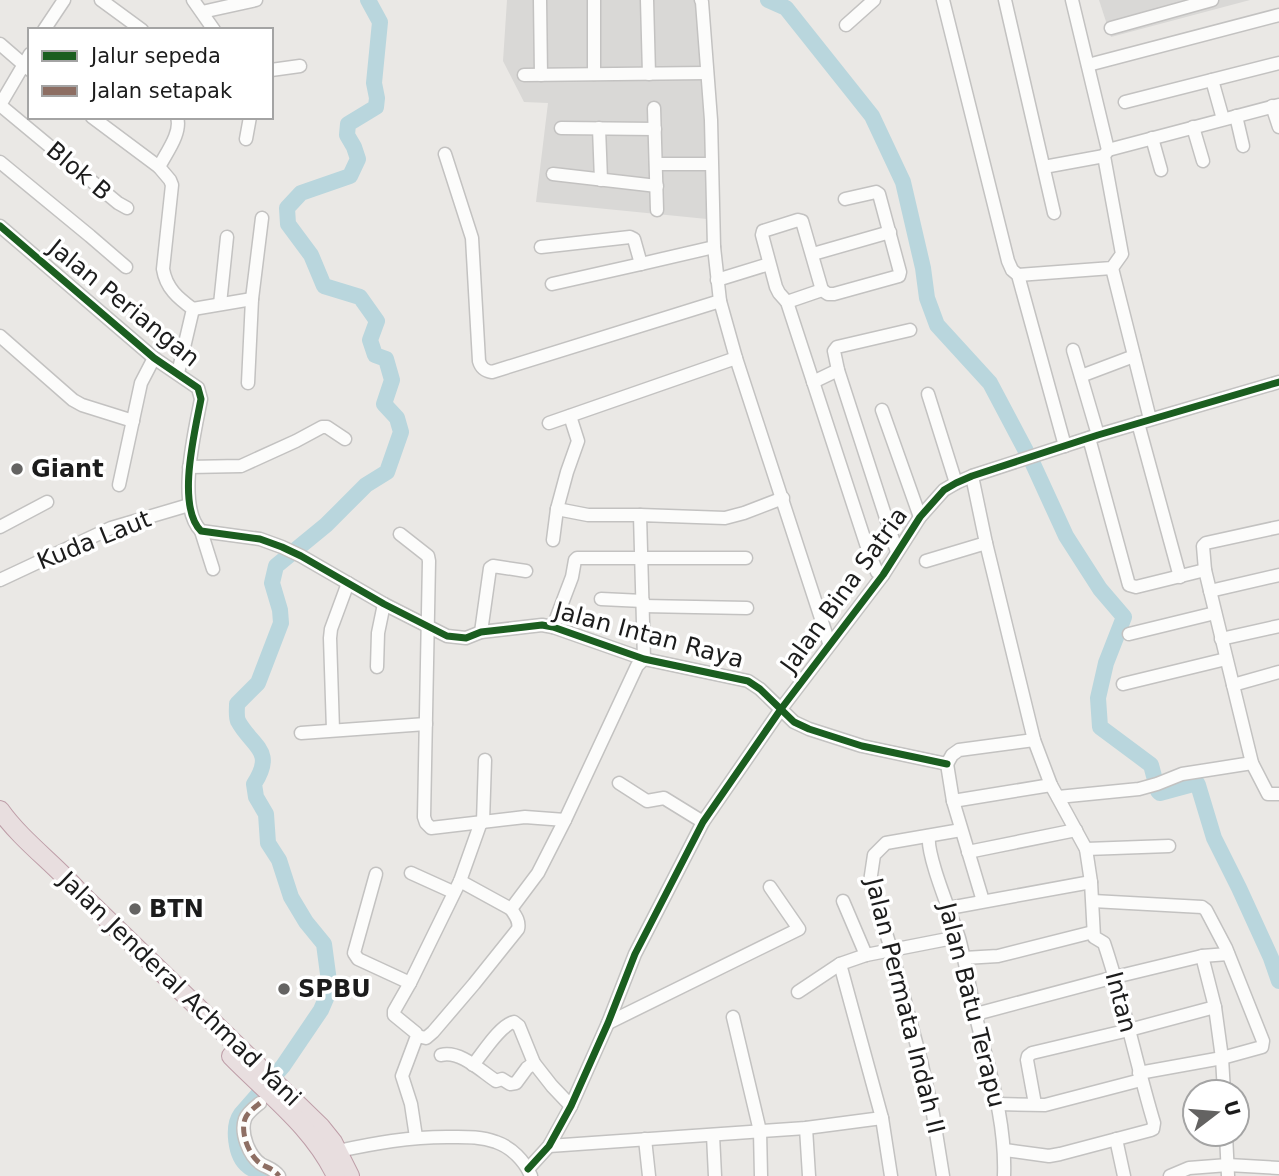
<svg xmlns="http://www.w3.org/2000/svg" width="1279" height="1176" font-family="'DejaVu Sans',sans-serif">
<rect width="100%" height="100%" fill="#eae8e5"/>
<!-- residential -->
<g fill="#d9d8d6">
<polygon points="507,0 698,0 706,101 707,219 536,202 548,103 524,102 503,61"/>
<polygon points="1099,0 1250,0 1111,37"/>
</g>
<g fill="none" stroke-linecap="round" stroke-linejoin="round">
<!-- river -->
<g stroke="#b9d6dd" stroke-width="16">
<polyline points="768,0 786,8 872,116 903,182 923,268 927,298 937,325 990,383 1026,451"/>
<polyline points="1033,464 1066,536 1100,589 1124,617 1106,663 1098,698 1100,727 1151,765 1158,791 1160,793 1197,783 1198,785 1214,838 1239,888 1271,958 1279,981"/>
<path d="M268 1176C262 1172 253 1171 248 1166 235 1156 232 1126 241 1114L283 1066 321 1010 330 989 324 944 306 922 291 897 279 860 268 843 266 814 256 797 254 784C276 750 252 747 238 721 236 716 237 710 237 704L258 683 281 623 280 610 272 583 276 566 326 525 366 485 387 472 401 432 397 418 384 404 392 380 386 359 375 355 370 340 377 321 360 297 324 286 311 255 288 224 287 208 301 193 350 176 358 159 354 147 347 135 348 124 376 107 377 98 374 83 380 22 368 0"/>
</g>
<!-- minor casing -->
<g stroke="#c3c2c1" stroke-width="15">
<g id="minor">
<polyline points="101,0 142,30"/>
<polyline points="193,0 214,30"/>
<polyline points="540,0 541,75"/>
<polyline points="647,0 649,74"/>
<polyline points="701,0 702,2 711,120 714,247 720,301 736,358 829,643"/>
<polyline points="943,0 1008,261 1012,270 1018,275 1065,446"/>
<polyline points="1005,0 1054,213"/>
<polyline points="202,12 256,0"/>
<polyline points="846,25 874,0"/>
<polyline points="1111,28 1212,0"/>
<polyline points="44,30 64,0"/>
<polyline points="0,44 30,70"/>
<polyline points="1088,65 1279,15"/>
<polyline points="271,70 300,66"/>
<polyline points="594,74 594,1"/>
<polyline points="524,75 707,73"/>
<polyline points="1212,80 1223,119"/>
<polyline points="1125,102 1279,63"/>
<polyline points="0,105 118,203 127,208"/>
<polyline points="0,105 30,54"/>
<polyline points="1272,106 1279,127"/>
<polyline points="654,108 657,210"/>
<polyline points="1236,116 1243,146"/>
<polyline points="92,117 159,167"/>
<path d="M177 117C182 133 166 153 159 167L170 180 172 185 163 269C166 288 178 298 193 309L178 373"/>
<polyline points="1193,127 1203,161"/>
<polyline points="561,128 655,129"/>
<polyline points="599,128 601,180"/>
<polyline points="1152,138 1161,170"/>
<polyline points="246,139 250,117"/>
<polyline points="1108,150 1279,105"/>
<path d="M445 154 472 238 479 361C481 368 485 371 492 372L720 301"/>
<polyline points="0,162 90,236 126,267"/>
<polyline points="656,164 711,164"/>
<polyline points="1044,167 1104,156"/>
<polyline points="553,174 657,186"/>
<path d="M0 226 154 358 198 388 201 399C195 431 176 506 201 531L260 539 282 547 301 556 384 604 447 636 466 638 481 632 542 625 553 627 644 659 748 681 760 689 794 722 809 729 862 746 947 764"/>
<polyline points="541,247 630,237 634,239 641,264 714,247"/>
<polyline points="813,254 890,232"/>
<polyline points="1112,268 1150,419"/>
<polyline points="1018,275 1112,268 1122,254 1104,156 1108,150 1072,0"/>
<polyline points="717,280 769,264"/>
<polyline points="552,284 641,264"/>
<polyline points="822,290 802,221 798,220 763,231 762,235 776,287 779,293 787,302 869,553 877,572 883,575"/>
<polyline points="787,302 822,290 828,294 834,294 899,276 900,272 879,194 876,192 845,199"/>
<polyline points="220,304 227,237"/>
<polyline points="193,309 252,299"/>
<polyline points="0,336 73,400 82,405 133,421"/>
<polyline points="1073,350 1098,435"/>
<polyline points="1081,376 1134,356"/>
<polyline points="813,382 838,370"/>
<polyline points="248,383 252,299 262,218"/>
<polyline points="928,394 956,483"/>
<polyline points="882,410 920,517"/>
<polyline points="549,423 736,358"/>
<polyline points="1138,423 1180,577"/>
<polyline points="1089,438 1129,585 1136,587 1205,570"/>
<polyline points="189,467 241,466 296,441 322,427 327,427 345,439"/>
<path d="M972 476 986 543 1034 740 1051 785 1086 849 1091 882 1094 937 1104 943C1124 1002 1136 1063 1154 1123L1153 1129 1151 1130 1060 1154 1049 1156 1005 1150"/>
<polyline points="119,485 141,383 154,358"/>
<polyline points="557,509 588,515 640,515"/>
<polyline points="0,527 47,502"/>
<polyline points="1279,527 1206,543 1203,546 1205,570 1252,763 1268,794 1279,794"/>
<polyline points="201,531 213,569"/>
<polyline points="400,534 428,556 429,561 424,817 426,823 431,828 525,817 565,820"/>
<polyline points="553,540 557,509 567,472 578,441 570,416"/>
<polyline points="897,552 838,370 834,351 837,347 910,330"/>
<polyline points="926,561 986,543"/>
<polyline points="0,580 111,528 189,505"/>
<polyline points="1210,591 1279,575"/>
<polyline points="601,599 643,601"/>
<polyline points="643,606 747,608"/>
<polyline points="553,627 572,577 575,560 577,558 746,558"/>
<polyline points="481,632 490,568 493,566 526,571"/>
<polyline points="1129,634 1215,613"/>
<polyline points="1221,639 1279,626"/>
<polyline points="377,667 378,633 384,604"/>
<polyline points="1123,684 1226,659"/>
<polyline points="1233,685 1279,672"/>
<polyline points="333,730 330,638 331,629 348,583"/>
<polyline points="301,733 426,724"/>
<polyline points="947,764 953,801 983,901"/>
<polyline points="947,764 952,755 959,750 1034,740"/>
<polyline points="619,783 647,801 664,798 703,822"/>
<polyline points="1058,797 1139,789 1157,784 1182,774 1252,763"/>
<polyline points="953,801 1051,785"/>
<polyline points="483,822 485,760"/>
<path d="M929 836C926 855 952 916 959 938 966 964 970 991 976 1017 989 1071 1006 1120 1004 1176"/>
<polyline points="1086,849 1169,846"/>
<polyline points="968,852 1076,830"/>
<polyline points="411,873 453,892"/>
<polyline points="376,874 354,953 358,959 410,983"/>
<polyline points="460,881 511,909 538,873 565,820 637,666 644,659 640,515 725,518 744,513 783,498"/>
<polyline points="843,901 866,955"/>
<polyline points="1093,901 1202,907 1206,910 1226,948 1263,1041 1262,1047 1222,1058 1139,1073"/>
<polyline points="949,908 1091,882"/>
<polyline points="1202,956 1215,1007 1222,1058 1224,1092"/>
<polyline points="964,958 998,956 1093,932"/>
<polyline points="798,992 840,964"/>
<polyline points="976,1014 1115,977 1202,956 1228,954"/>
<polyline points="733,1017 760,1131 761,1176"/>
<polyline points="608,1023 799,929 770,887"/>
<path d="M417 1036 426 1038 433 1032 474 984 518 929C520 921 515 915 511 909"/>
<path d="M441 1055C460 1050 481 1071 496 1081L502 1079 510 1084 516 1083 527 1068 534 1063"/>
<path d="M473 1065C483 1053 500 1025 514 1022L519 1026 534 1063 552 1086 571 1106"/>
<path d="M260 1103C255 1107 247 1113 245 1119 240 1133 249 1156 261 1164 268 1168 274 1169 279 1176"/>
<polyline points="998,1104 1045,1105 1141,1080"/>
<polyline points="1035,1104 1027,1060 1028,1056 1032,1053 1129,1030 1215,1007"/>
<polyline points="882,1118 891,1176"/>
<polyline points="806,1128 809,1176"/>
<polyline points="1226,1134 1228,1176"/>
<polyline points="713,1135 715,1176"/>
<polyline points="416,1137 411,1104 402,1076 417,1036 416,1033 394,1015 394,1011 410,983 460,881 481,822"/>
<polyline points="645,1139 649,1176"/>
<polyline points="1116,1139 1124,1176"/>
<polyline points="549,1146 806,1128 882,1118 840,964 866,955 958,937"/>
<path d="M338 1151C376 1143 408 1137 447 1137 464 1137 480 1136 496 1142 511 1147 525 1161 531 1176"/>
<polyline points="528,1169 549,1146 571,1106 608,1023 635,954 703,822 781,709 883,575 920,517 944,490 956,483 972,476 1098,435 1279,382"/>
<polyline points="943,1176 933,1114 921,1061 891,949 870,882 874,855 886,843 961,830"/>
<polyline points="1170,1176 1189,1168 1228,1165 1279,1168"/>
</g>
</g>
<!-- highway casing -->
<g stroke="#be9ea8" stroke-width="20">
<g id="highway">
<path d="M0 810C22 841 55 864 80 893L321 1127 333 1142 350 1176"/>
<path d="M231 1056C268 1094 313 1127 336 1176"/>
</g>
</g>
<!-- minor -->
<use href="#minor" stroke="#fcfcfb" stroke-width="12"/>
<!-- highway -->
<use href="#highway" stroke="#e8dedf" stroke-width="18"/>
<!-- quiet -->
<path stroke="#8d6e63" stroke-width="5" stroke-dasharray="10 5" stroke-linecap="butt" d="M260 1103C255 1107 247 1113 245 1119 240 1133 249 1156 261 1164 268 1168 274 1169 279 1176"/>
<!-- cycleway casing -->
<g stroke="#fff" stroke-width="11">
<g id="cycleway">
<path d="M0 226 154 358 198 388 201 399C195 431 176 506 201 531L260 539 282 547 301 556 384 604 447 636 466 638 481 632 542 625 553 627 644 659 748 681 760 689 794 722 809 729 862 746 947 764"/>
<polyline points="528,1169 549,1146 571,1106 608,1023 635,954 703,822 781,709 883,575 920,517 944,490 956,483 972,476 1098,435 1279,382"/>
</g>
</g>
<!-- cycleway -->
<use href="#cycleway" stroke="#1b5e20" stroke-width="7"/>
</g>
<!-- markers -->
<g fill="#646362" stroke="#fff" stroke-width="2.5">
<circle cx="17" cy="469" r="7"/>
<circle cx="135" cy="909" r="7"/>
<circle cx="284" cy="989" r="7"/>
</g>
<g text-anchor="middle" stroke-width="7" stroke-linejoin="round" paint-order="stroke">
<!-- street labels -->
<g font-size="24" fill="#1c1c1c" stroke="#fff">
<text transform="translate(79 171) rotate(40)" y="8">Blok B</text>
<text transform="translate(124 303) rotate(39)" y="8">Jalan Periangan</text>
<text transform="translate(94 540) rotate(-22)" y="8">Kuda Laut</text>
<text transform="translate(844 590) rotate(-54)" y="8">Jalan Bina Satria</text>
<text transform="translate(649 635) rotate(15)" y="8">Jalan Intan Raya</text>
<text transform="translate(180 989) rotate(44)" y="8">Jalan Jenderal Achmad Yani</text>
<text transform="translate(1121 1002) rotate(75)" y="8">Intan</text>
<text transform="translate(972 1005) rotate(76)" y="8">Jalan Batu Terapu</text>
<text transform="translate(905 1006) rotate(76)" y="8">Jalan Permata Indah II</text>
</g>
<!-- poi labels -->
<g font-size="24" font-weight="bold" fill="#1c1c1c" stroke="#fff" text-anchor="start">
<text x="31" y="477">Giant</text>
<text x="149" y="917">BTN</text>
<text x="298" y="997">SPBU</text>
</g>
</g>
<!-- legend -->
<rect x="28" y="28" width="245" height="91" fill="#ffffff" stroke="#a4a4a4" stroke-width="2"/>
<rect x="42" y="51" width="35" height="10" fill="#1b5e20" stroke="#a4a4a4" stroke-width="2"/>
<text x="91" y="63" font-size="21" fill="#1c1c1c">Jalur sepeda</text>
<rect x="42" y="86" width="35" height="10" fill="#8d6e63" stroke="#a4a4a4" stroke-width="2"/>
<text x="91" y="98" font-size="21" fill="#1c1c1c">Jalan setapak</text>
<!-- north arrow -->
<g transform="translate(1216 1113) rotate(74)"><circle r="33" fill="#ffffff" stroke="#a4a4a4" stroke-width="2"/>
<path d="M0-5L12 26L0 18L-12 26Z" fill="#646362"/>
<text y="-10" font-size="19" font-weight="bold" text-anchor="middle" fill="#1c1c1c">U</text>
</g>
</svg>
